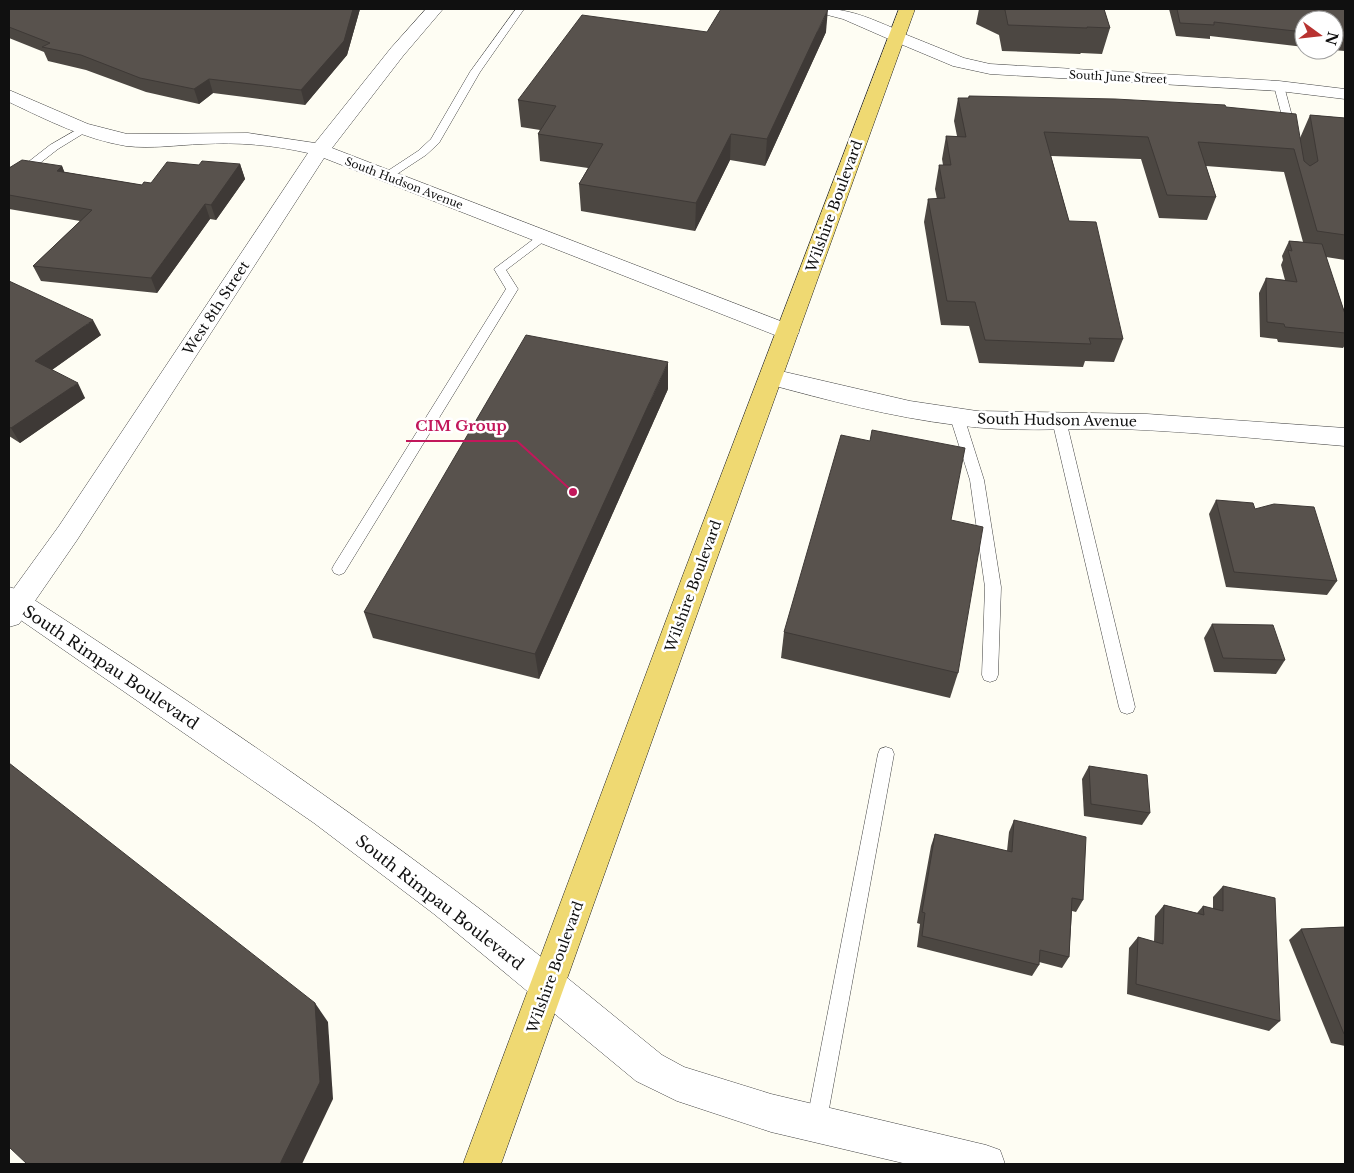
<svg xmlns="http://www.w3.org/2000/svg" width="1354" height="1173" font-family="'Libre Baskerville',serif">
<rect width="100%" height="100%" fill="#fefdf3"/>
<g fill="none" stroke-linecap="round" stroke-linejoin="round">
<!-- service casing -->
<g stroke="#434343" stroke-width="1">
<g id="service">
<polygon points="516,9 524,9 480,72 439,143 426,155 391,178 383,178 382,176 383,174 418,151 431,139 470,72"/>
<polygon points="1279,83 1284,86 1296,131 1295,133 1291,134 1286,131 1274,86"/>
<polygon points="85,125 90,128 89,130 58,149 13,184 9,185 9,177 50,145"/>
<polygon points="543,234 549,237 547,239 506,270 518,289 344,573 339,575 334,573 332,569 334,565 506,289 494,269 539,235"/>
<polygon points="957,412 962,414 964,417 984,480 1001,587 998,675 996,680 990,682 984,680 982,675 985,587 970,480 950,417 952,414"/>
<polygon points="1059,415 1064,417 1066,420 1135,707 1133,712 1127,714 1121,712 1119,707 1052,420 1054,417"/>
<polygon points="886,747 892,749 894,754 826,1125 823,1132 816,1135 809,1132 806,1125 878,754 880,749"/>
</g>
</g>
<!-- minor casing -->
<g stroke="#434343" stroke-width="1">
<g id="minor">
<path d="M426 9H443L403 56 332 148 796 327 799 332 796 337 788 339 780 337 324 158 77 540 19 624 9 627V595L59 526 308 153C273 145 238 142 202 144 177 145 151 149 126 146 84 139 47 120 9 102V90L88 124 127 134 248 133 315 143 391 48Z"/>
<path d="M814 9C850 7 870 19 903 32L905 36 903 40H891L843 19 816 12Z"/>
<path d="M772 369 910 401 977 411 1147 414 1345 428V446C1271 440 1197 432 1122 429 1067 428 1011 433 956 425 891 417 827 400 764 383L760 377 764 371Z"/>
</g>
</g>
<!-- tertiary casing -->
<g stroke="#434343" stroke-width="1">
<g id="tertiary">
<polygon points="897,31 964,58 990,64 1279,81 1345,89 1345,99 1279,91 990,74 953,66 891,40 889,36 891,32"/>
<path d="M9 587 19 590C167 686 315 785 456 891 526 943 594 1000 662 1055L684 1067 771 1094 986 1145 1000 1150 1005 1164H907L771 1132 677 1101 636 1081 434 914 314 823 9 612Z"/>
</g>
</g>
<!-- primary casing -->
<g stroke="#212121" stroke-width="1">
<polygon id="primary" points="899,9 915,9 711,575 501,1164 463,1164 683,575"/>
</g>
<!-- service -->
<use href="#service" fill="#fff" fill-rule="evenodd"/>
<!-- minor -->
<use href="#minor" fill="#fff" fill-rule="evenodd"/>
<!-- tertiary -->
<use href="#tertiary" fill="#fff" fill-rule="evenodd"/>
<!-- primary -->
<use href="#primary" fill="#efd972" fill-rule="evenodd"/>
</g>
<!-- wall -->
<g fill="#4c4742">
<polygon points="9,9 360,9 347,55 305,105 213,93 199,104 146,92 86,70 48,61 44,52 9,38"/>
<polygon points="979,9 1104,9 1110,28 1102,54 1081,53 1080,54 1002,51 999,35 976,24"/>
<polygon points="1169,9 1345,9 1345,51 1333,50 1334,50 1334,20 1304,20 1304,47 1210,36 1210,39 1176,36"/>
<polygon points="707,32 826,32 765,166 730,160 695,231 581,211 579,184 588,168 540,161 538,134 540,130 521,127 518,100"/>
<polygon points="969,96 1226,107 1300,138 1310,115 1345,118 1345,260 1326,257 1345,314 1345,345 1343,348 1278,342 1277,339 1260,337 1259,293 1266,278 1285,280 1281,265 1283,260 1282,256 1289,241 1303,242 1284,172 1206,166 1216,197 1207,220 1159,218 1141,159 1051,156 1069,221 1123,339 1114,362 1085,361 1083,367 979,363 969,326 941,325 924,222 928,199 937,199 935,189 939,165 943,165 942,159 946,136 957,136 954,121 958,98 968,98"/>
<polygon points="9,164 10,167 62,166 64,172 142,185 151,183 199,165 240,164 245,179 216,220 210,219 157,293 41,281 33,266 80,221 9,209"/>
<polygon points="9,281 101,335 52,370 85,398 20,443 9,436"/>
<polygon points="668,389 539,679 373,638 364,612"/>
<polygon points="1216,500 1255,509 1337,581 1327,595 1226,587 1209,514"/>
<polygon points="951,520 958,673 950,698 781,658 784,632"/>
<polygon points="1212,624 1285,660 1276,674 1214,672 1204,638"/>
<polygon points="1089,766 1150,813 1142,825 1084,816 1082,779"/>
<polygon points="1014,820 1083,900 1076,912 1072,911 1069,957 1062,968 1039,962 1039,965 1032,976 917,947 920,924 917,923 931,846 935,834 1007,851 1009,832"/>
<polygon points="1223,886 1280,1021 1269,1031 1127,994 1129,948 1138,937 1154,942 1155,916 1164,905 1197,913 1203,906 1213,909 1213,897"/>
<polygon points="1345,927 1345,1046 1331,1043 1289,940 1301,929"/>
</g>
<!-- shaded-wall -->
<g fill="#3e3936">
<polygon points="353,9 360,9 347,55 305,105 301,90"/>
<polygon points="828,9 826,32 765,166 767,139"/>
<polygon points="209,79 213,93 199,104 194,89"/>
<polygon points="731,134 730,160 695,231 696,203"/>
<polygon points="240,164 245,179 216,220 211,205"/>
<polygon points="62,166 68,181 57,171"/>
<polygon points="205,204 210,219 157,293 151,278"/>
<polygon points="93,320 101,335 43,376 35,361"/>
<polygon points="668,362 668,389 539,679 535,654"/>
<polygon points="78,383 85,398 20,443 11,428"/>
<polygon points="315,1003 328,1022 333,1099 302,1164 280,1164"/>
</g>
<!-- building -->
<g fill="#58524d" stroke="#3e3936">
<polygon points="9,9 353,9 344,41 301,90 209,79 194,89 140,78 81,55 42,47 50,43 9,27"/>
<polygon points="721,9 828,9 767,139 731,134 696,203 579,184 603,144 538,134 556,106 518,100 582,15 707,32"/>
<polygon points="1003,9 1104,9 1110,28 1087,27 1087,28 1008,25 1005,10"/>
<polygon points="1177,9 1345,9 1345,37 1334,36 1334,20 1304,20 1304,32 1214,22 1214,25 1180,23"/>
<polygon points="969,96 1115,99 1225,105 1226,107 1296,114 1304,161 1310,166 1318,161 1310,115 1345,118 1345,235 1317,231 1294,149 1198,142 1216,197 1167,195 1148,137 1044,132 1069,221 1096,222 1123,339 1089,338 1091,344 985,340 975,302 947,301 928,199 945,198 939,165 951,165 946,136 966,137 958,98 969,98"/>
<polygon points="22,160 62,166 57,171 142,185 144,182 151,183 167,162 199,165 202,161 240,164 211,205 205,204 151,278 33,266 92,210 9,195 9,168"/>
<polygon points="1289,241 1322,244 1345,314 1345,333 1285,327 1284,324 1267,322 1266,278 1297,282 1288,250 1292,251"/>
<polygon points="9,281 93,320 35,361 78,383 11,428 9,427"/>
<polygon points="526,335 668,362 535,654 364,612"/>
<polygon points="872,430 965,448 951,520 983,527 958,673 784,632 841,435 870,441"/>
<polygon points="1216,500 1253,503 1255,509 1274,504 1314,507 1337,581 1234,572"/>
<polygon points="1212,624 1273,625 1285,660 1223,658"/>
<polygon points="9,763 315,1003 320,1082 280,1164 27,1164 9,1147"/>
<polygon points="1089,766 1147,775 1150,813 1091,804"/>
<polygon points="1014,820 1086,837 1083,900 1072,898 1069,957 1040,950 1039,965 922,936 925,913 922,912 935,834 1012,852"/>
<polygon points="1223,886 1275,898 1280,1021 1136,984 1138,937 1163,944 1164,905 1204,915 1203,906 1223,911"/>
<polygon points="1345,927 1345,1034 1344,1034 1301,929"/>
</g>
<g text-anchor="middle" stroke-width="5" stroke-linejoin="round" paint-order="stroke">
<!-- far-street labels -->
<g font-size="11" fill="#101010" stroke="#fff">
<text transform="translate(1118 77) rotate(3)" y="4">South June Street</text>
<text transform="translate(404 183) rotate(21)" y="4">South Hudson Avenue</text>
</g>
<!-- street labels -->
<g font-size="14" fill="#101010" stroke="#fff">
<text transform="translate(834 206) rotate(-70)" y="5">Wilshire Boulevard</text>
<text transform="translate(216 308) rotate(-57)" y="5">West 8th Street</text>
<text transform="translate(1057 420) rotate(1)" y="5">South Hudson Avenue</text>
<text transform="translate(693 586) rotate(-70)" y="5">Wilshire Boulevard</text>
<text transform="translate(555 967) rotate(-70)" y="5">Wilshire Boulevard</text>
</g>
<!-- near-street labels -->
<g font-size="16" fill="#101010" stroke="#fff">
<text transform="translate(111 667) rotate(34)" y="6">South Rimpau Boulevard</text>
<text transform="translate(440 902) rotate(38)" y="6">South Rimpau Boulevard</text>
</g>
</g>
<!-- callouts -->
<path fill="none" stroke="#c2185b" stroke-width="2" d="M573 492L517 441H406"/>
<circle fill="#c2185b" stroke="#fff" stroke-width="2" cx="573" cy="492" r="5"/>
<g font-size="15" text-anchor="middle" font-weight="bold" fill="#c2185b" stroke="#fff" stroke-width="5" stroke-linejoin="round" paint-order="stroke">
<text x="461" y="431">CIM Group</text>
</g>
<!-- border -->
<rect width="1354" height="1173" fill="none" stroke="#101010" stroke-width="20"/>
<!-- north arrow -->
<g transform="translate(1319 35) rotate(105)"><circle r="24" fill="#ffffff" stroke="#9f9f9f"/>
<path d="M0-4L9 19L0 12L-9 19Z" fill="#b83230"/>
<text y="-8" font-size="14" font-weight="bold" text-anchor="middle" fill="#101010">N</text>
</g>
</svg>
